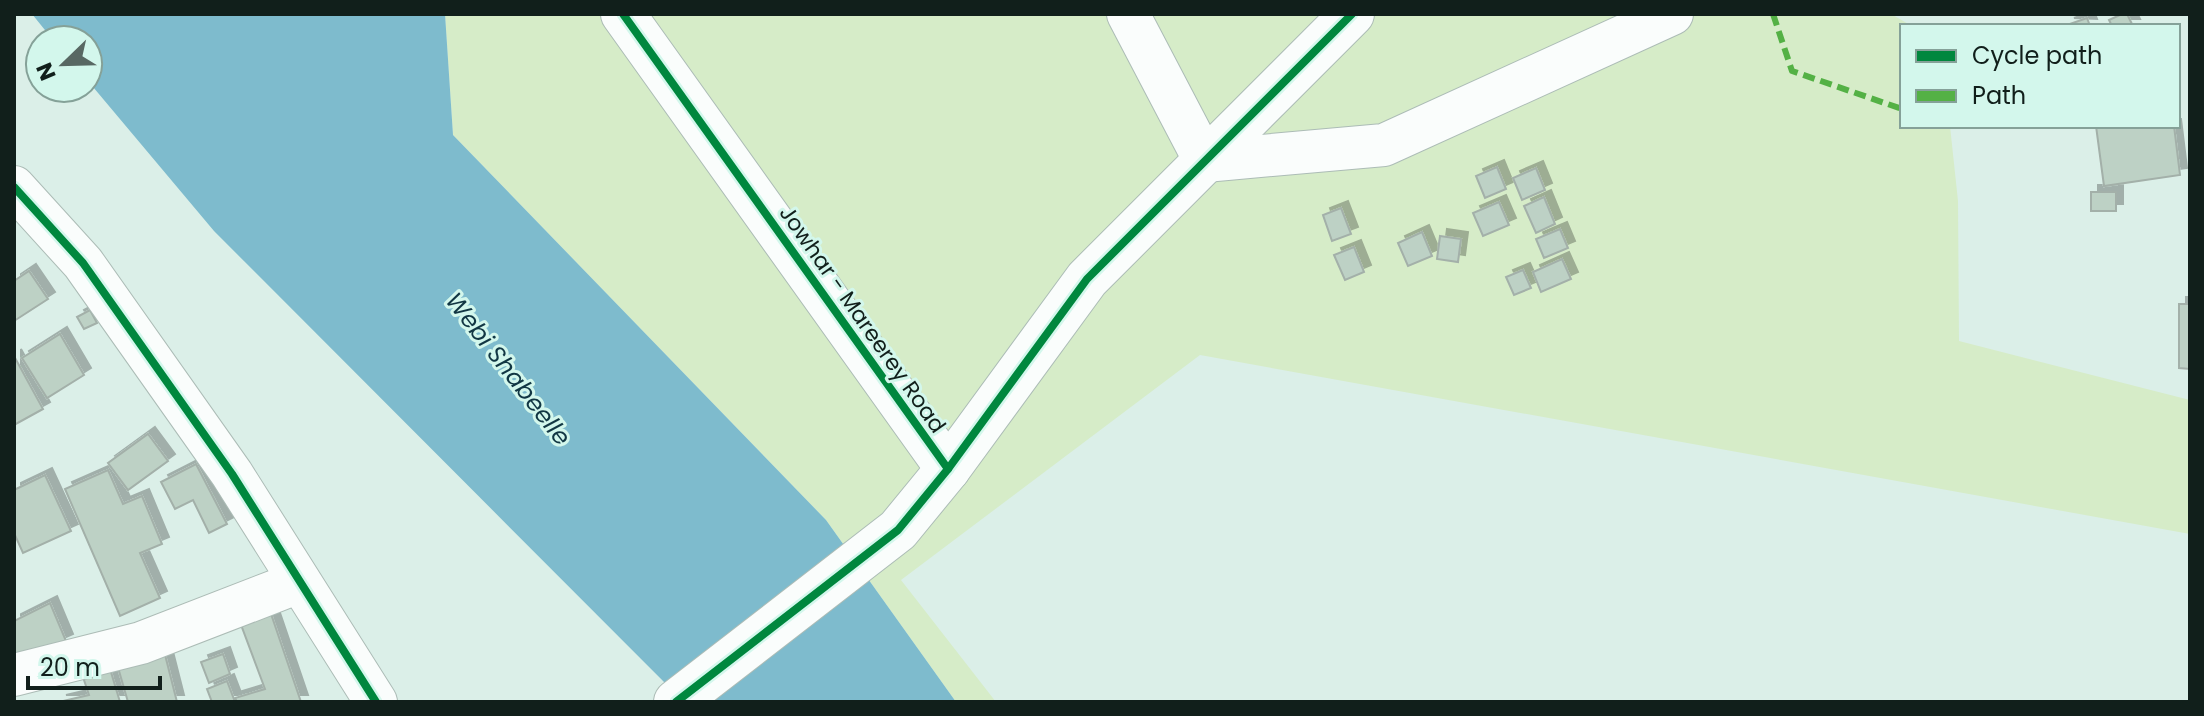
<svg xmlns="http://www.w3.org/2000/svg" width="2204" height="716" font-family="Poppins,sans-serif">
<defs>
<filter id="shadow"><feDropShadow dx="7" dy="-7" stdDeviation="0" flood-color="#0004"/></filter>
</defs>
<rect width="100%" height="100%" fill="#dbefe8"/>
<!-- green -->
<polygon fill="#d6ecc8" points="445,14 1891,14 1912,26 1902,26 1902,126 1950,126 1958,201 1959,341 2190,400 2190,534 1200,355 901,580 996,702 956,702 826,520 453,135"/>
<!-- water -->
<polygon fill="#7ebbcd" points="32,14 445,14 453,135 826,520 956,702 684,702 214,231 88,81 88,40 53,40"/>
<!-- building -->
<g fill="#bdd1c5" stroke="#a3b0a9" stroke-width="2" filter="url(#shadow)">
<polygon points="2122,14 2127,14 2133,26 2112,26 2109,20"/>
<polygon points="2087,18 2090,26 2067,25"/>
<polygon points="2096,126 2174,126 2180,175 2104,186"/>
<polygon points="1497,167 1506,189 1485,198 1476,176"/>
<polygon points="1536,168 1545,190 1522,200 1513,178"/>
<rect x="2091" y="192" width="25" height="19"/>
<polygon points="1544,197 1555,224 1536,233 1524,206"/>
<polygon points="1499,202 1509,225 1483,236 1473,213"/>
<polygon points="1341,208 1351,234 1332,241 1323,215"/>
<polygon points="1560,229 1568,248 1544,258 1536,239"/>
<polygon points="1422,232 1432,256 1408,266 1398,243"/>
<polygon points="1440,236 1461,239 1458,262 1437,259"/>
<polygon points="1354,247 1364,272 1345,280 1334,255"/>
<polygon points="1562,259 1571,279 1541,292 1533,272"/>
<polygon points="1523,270 1531,288 1514,295 1506,277"/>
<polygon points="29,271 48,299 14,321 14,281"/>
<polygon points="2179,304 2190,304 2190,369 2179,368"/>
<polygon points="90,310 97,323 84,329 77,317"/>
<polygon points="60,334 84,375 47,398 22,358"/>
<polygon points="14,356 43,409 14,425"/>
<polygon points="148,434 168,461 128,490 108,463"/>
<polygon points="196,464 227,524 209,533 193,500 175,509 161,482"/>
<polygon points="108,470 123,504 142,496 162,544 140,553 160,598 120,616 65,489"/>
<polygon points="45,475 71,531 23,553 14,533 14,490"/>
<polygon points="50,603 66,641 14,664 14,621"/>
<polygon points="270,611 301,702 237,702 235,698 265,689 240,622"/>
<polygon points="161,639 177,702 128,702 115,657"/>
<polygon points="104,649 120,702 59,702 89,695 77,659"/>
<polygon points="223,654 230,674 209,683 201,662"/>
<polygon points="227,681 235,702 212,702 207,689"/>
</g>
<g fill="none" stroke-linecap="round" stroke-linejoin="round">
<!-- minor casing -->
<g stroke="#acbcb6" stroke-width="44">
<g id="minor">
<polyline points="1128,14 1205,161 1384,145 1672,14"/>
<polyline points="14,187 83,263 232,474 376,702"/>
<polyline points="14,675 141,643 299,582"/>
</g>
</g>
<!-- tertiary casing -->
<g stroke="#acbcb6" stroke-width="46">
<g id="tertiary">
<polyline points="623,14 948,469"/>
<polyline points="676,702 898,530 948,469 1087,279 1352,14"/>
</g>
</g>
<!-- minor -->
<use href="#minor" stroke="#fafdfc" stroke-width="42"/>
<!-- tertiary -->
<use href="#tertiary" stroke="#fafdfc" stroke-width="44"/>
<!-- quiet -->
<polyline stroke="#54b145" stroke-width="6" stroke-dasharray="12 6" stroke-linecap="butt" points="1773,14 1792,71 1902,109"/>
<!-- cycleway casing -->
<g stroke="#d3f7ec" stroke-width="13">
<g id="cycleway">
<polyline points="623,14 948,469"/>
<polyline points="14,187 83,263 232,474 376,702"/>
<polyline points="676,702 898,530 948,469 1087,279 1352,14"/>
</g>
</g>
<!-- cycleway -->
<use href="#cycleway" stroke="#00873e" stroke-width="8"/>
</g>
<g text-anchor="middle" stroke-width="6" stroke-linejoin="round" paint-order="stroke">
<!-- street labels -->
<g font-size="22" fill="#111f1b" stroke="#d3f7ec">
<text transform="translate(863 319) rotate(55)" y="8">Jowhar - Mareerey Road</text>
</g>
<!-- water labels -->
<g font-size="24" font-style="italic" fill="#113643" stroke="#d3f7ec">
<text transform="translate(508 369) rotate(52)" y="8">Webi Shabeelle</text>
</g>
</g>
<!-- border -->
<rect width="2204" height="716" fill="none" stroke="#111f1b" stroke-width="32"/>
<!-- legend -->
<rect x="1900" y="24" width="280" height="104" fill="#d3f7ec" stroke="#85a198" stroke-width="2"/>
<rect x="1916" y="50" width="40" height="12" fill="#00873e" stroke="#85a198" stroke-width="2"/>
<text x="1972" y="64" font-size="24" fill="#111f1b">Cycle path</text>
<rect x="1916" y="90" width="40" height="12" fill="#54b145" stroke="#85a198" stroke-width="2"/>
<text x="1972" y="104" font-size="24" fill="#111f1b">Path</text>
<!-- north arrow -->
<g transform="translate(64 64) rotate(247)"><circle r="38" fill="#d3f7ec" stroke="#85a198" stroke-width="2"/>
<path d="M0-6L14 30L0 20L-14 30Z" fill="#586863"/>
<text y="-12" font-size="22" font-weight="bold" text-anchor="middle" fill="#111f1b">N</text>
</g>
<!-- scale -->
<path d="M28 676v12h132v-12" fill="none" stroke="#111f1b" stroke-width="4"/>
<text x="40" y="676" font-size="24" fill="#111f1b" stroke="#d3f7ec" stroke-width="6" paint-order="stroke">20 m</text>
</svg>
